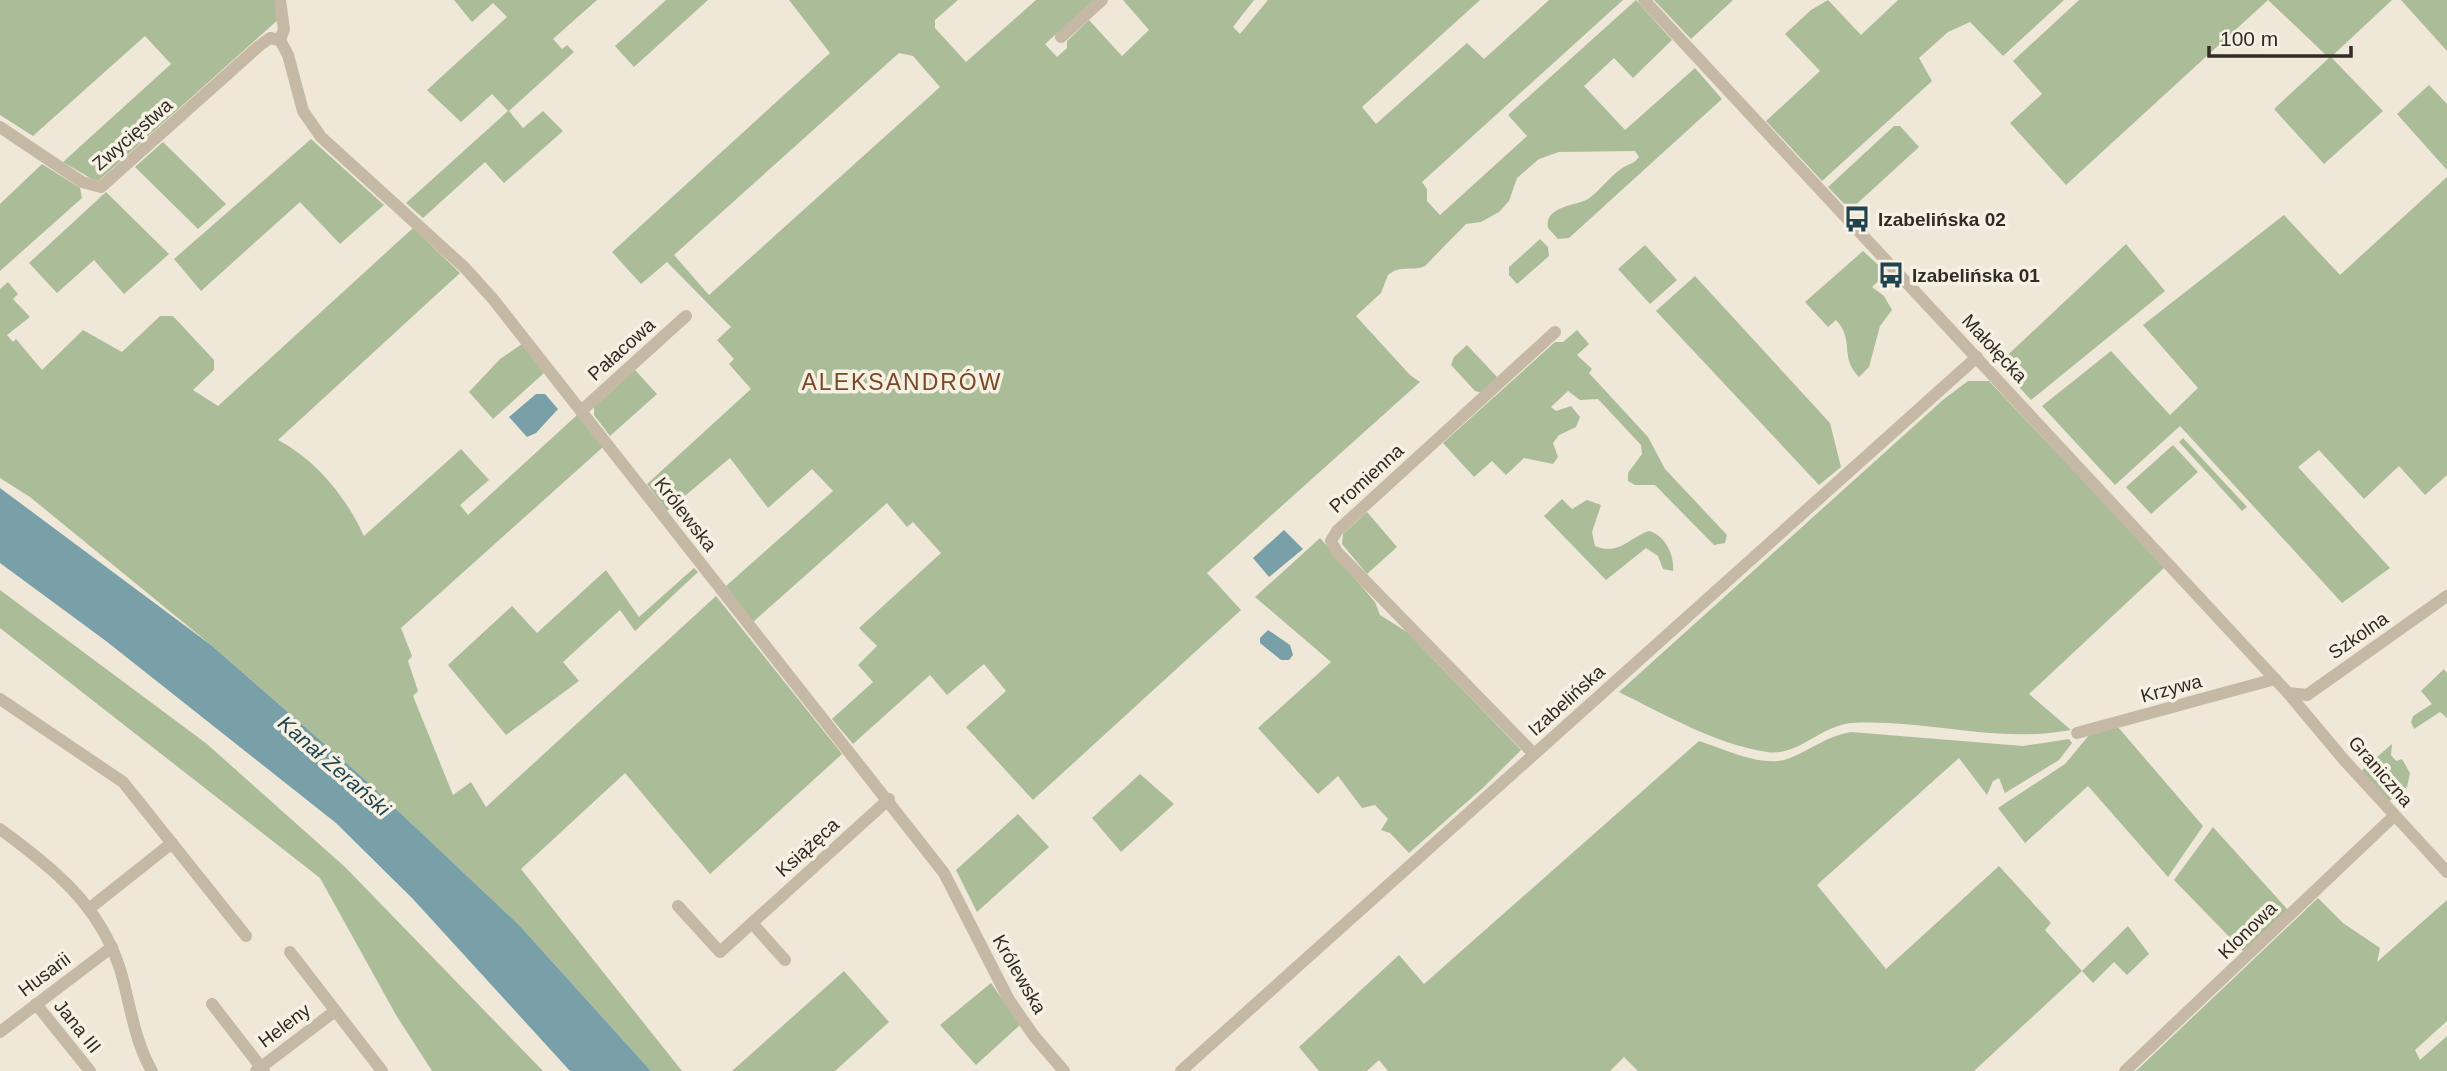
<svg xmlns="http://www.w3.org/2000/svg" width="2447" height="1071" font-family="Helvetica,sans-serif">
<rect width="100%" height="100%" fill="#efe8d8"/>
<!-- green -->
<g fill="#abbc99" fill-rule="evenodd">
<polygon points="0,0 276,0 280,18 97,182 63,162 171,64 145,36 33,136 0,115"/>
<polygon points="454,0 597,0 553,39 562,49 567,45 574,52 509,111 523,128 543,111 563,131 504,183 485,162 423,218 406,203 508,111 492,94 461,122 427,90 507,17 493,3 472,22"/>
<polygon points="666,0 708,0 634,67 615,46"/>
<path d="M789 0H958L935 20V28L966 62 1036 0H1094L1045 44 1057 57 1067 48V41L1089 20 1122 56 1149 30 1123 0H1254L1233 27 1240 34 1268 0H1480L1362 107 1376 124 1467 43 1484 59 1549 0H1623L1422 182 1427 189V201L1440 215 1527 136 1508 115 1636 0 1672 40 1633 78 1614 58 1584 86 1625 130 1695 68 1722 99 1569 238 1558 239 1548 228C1544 206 1576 206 1588 199 1600 191 1609 177 1621 169 1628 164 1634 164 1639 157L1635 151 1559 152 1539 159 1517 178 1509 201 1499 212 1481 222 1466 224 1425 266C1412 272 1401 264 1388 275L1381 293 1356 316 1410 375 1420 382 1207 573 1241 610 1033 800 966 727 1006 691 984 664 947 695 930 675 853 744 832 719 873 682 858 665 877 646 859 628 941 553 913 522 907 527 887 503 753 622 726 586 833 491 812 469 768 508 730 458 667 511 647 484 751 389 729 364 734 359 717 340 731 327 667 262 641 284 612 252 830 53ZM899 53 913 56 940 87 709 295 674 255Z"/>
<polygon points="1654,0 1733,0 1691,39"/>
<polygon points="1828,0 1861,35 1898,0 2064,0 2003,56 1970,22 1948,32 1919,58 1932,81 1822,181 1766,121 1820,71 1785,34 1811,10"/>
<polygon points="2079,0 2392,0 2331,57 2383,111 2324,164 2274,109 2329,58 2268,0 2066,185 2010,123 2042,94 2013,61"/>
<polygon points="2401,0 2447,0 2447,51"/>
<polygon points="2429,85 2447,104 2447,170 2397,114"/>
<polygon points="1894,126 1900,126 1919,147 1850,210 1828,187"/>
<polygon points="311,139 384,205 340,244 300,202 201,291 174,259"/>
<polygon points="163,142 226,204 198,229 135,167"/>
<polygon points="42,164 80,188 82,198 0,271 0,204"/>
<polygon points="2447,177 2447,475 2425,495 2399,466 2364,499 2319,450 2298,467 2390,568 2342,603 2180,426 2115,485 2042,406 2111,351 2170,415 2198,388 2143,325 2284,215 2340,275"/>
<polygon points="106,192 169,254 124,294 94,260 57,293 29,263"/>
<path d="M413 228 460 273 278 440C316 460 346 497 364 536L461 449 489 480 460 505 468 515 577 415 603 447 401 628 412 656 408 661 418 691 413 696 453 795 471 782 486 807 716 596 842 754 710 874 625 773 521 869 682 1071H651L519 925 359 774 211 645 30 497 0 478V289L8 282 18 294 13 299 30 317 7 335 13 342 16 339 42 370 83 330 122 352 160 316H173L214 360V370L193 390 218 406Z"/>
<polygon points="1540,239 1548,247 1549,256 1517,284 1509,275 1509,267"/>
<polygon points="2126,244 2165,291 2031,400 1998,364"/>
<polygon points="1645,245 1677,280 1650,304 1618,269"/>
<path d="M1863 251 1887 273 1872 287 1884 296 1892 310 1880 326 1869 367 1859 377C1839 357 1855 340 1836 320L1828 327 1805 302Z"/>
<polygon points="1695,276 1830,423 1841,467 1819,485 1656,311"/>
<polygon points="1577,330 1589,344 1577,355 1592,369 1589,373 1648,437 1665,469 1727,535 1725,543 1714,545 1655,485 1635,485 1628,481 1628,473 1642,454 1641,445 1598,399 1580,400 1568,391 1551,407 1556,411 1571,406 1580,417 1576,427 1559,435 1553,443 1558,457 1553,464 1524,458 1506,475 1492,461 1474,477 1443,443 1555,342 1563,342"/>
<polygon points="522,344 544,373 493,419 469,392 500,359"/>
<polygon points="1467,345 1498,378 1482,393 1475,391 1451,365 1454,357"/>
<polygon points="635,370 657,394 610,436 594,415 594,407"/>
<path d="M1968 381H1989L2165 567 2029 694 2071 730C1996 744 1926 719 1852 723 1821 725 1798 757 1767 752 1715 744 1666 715 1619 692L1944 399Z"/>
<polygon points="2183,438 2247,507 2242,511 2179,442"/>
<polygon points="2173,445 2198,472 2151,514 2126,487"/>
<path d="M1562 499 1572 509 1587 500 1601 505 1592 532 1595 546C1618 556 1629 538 1649 531 1665 535 1675 556 1673 571L1663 569 1658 556 1646 548 1606 580 1544 516Z"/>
<polygon points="1367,512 1397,547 1367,574 1342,544 1343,534"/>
<polygon points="1320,538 1375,602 1380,615 1407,632 1521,750 1485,786 1409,853 1390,833 1381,830 1388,819 1375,805 1362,808 1338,776 1318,794 1258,728 1331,662 1255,597"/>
<polygon points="694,568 698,572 635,631 620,610 563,662 579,681 506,735 448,665 512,606 537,633 606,570 639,617"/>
<polygon points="0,590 207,744 345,867 543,1071 432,1071 396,1015 320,878 0,628"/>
<polygon points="2444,669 2447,673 2447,718 2440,712 2414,729 2411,722 2413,716 2432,704 2421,691"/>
<polygon points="2117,726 2203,826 2168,877 2088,786 2025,843 1998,808 2065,764 2090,734"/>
<path d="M1851 732 2023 746 2069 739 2072 743 2059 760 2005 793 1999 778 1993 781 1987 795 1959 758 1817 885 1886 969 1999 866 2051 923 2045 930 2082 971 2128 926 2149 954 2127 975 2114 962 2093 983 2082 971 1974 1071H1638L1624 1057 1610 1071H1388L1379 1060 1367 1071H1319L1299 1047 1399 955 1424 984 1699 741C1725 749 1763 769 1790 758 1812 749 1827 736 1851 732Z"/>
<polygon points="2392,744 2391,755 2396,761 2402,759 2410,773 2407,787 2388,802 2360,772"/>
<polygon points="1140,774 1174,804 1121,852 1092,818"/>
<polygon points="1018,814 1049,847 977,912 956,870"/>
<polygon points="2213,827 2288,910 2244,952 2174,880"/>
<polygon points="2318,898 2343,923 2380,948 2377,962 2447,900 2447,1021 2415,1050 2420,1060 2447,1036 2447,1071 2136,1071"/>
<polygon points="844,971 889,1022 835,1071 732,1071"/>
<polygon points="991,983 1020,1025 976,1065 940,1025"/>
</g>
<!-- water -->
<g fill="#799fa9">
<polygon points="536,394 545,394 558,409 536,433 527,437 509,417"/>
<polygon points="0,488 211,645 359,774 519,925 651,1071 570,1071 412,898 336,823 106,641 0,563"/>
<polygon points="1284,530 1303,549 1269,577 1253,558"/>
<polygon points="1268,630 1290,645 1293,655 1289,660 1281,660 1260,643 1260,638"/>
</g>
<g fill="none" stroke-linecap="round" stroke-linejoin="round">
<!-- minor -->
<g stroke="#c5b9a5" stroke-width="12">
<polyline points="1644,0 2288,693 2345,761 2447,872"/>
<polyline points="1061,37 1102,0"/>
<polyline points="280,40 288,55 303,111 321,137 465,268 493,299 944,873 1009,1000 1034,1036 1064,1071"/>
<polyline points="280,40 284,29 280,0"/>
<polyline points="0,127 82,182 101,187 259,46 270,38 280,40"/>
<polyline points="581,411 686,316"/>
<polyline points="2288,693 2307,695 2447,596"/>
<polyline points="0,699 123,782 246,936"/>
<polyline points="2077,733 2275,679"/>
<polyline points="1534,754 1337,552 1331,541 1337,531 1555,332"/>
<path d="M0 829C52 867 99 904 120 969 130 1002 134 1041 152 1071"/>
<polyline points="678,906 720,952 889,799"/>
<polyline points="90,908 172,843"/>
<polyline points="752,923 785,960"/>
<polyline points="290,952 382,1071"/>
<polyline points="36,1004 90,1071"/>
<polyline points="212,1004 264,1071"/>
<polyline points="0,1032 112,947"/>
<polyline points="256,1071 335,1011"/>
<polyline points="1181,1071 1977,357"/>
<polyline points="2125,1071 2394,816"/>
</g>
</g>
<!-- icons -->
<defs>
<g id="bus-bare" transform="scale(2.1)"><path d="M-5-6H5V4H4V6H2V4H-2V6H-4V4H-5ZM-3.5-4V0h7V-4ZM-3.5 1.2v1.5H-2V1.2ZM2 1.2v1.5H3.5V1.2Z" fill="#1f4450" stroke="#f7f1e3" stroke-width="2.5" paint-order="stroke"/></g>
</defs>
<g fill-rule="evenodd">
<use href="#bus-bare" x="1857" y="219"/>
<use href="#bus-bare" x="1891" y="275"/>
</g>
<g text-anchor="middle" stroke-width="7" stroke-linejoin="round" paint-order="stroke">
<!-- street labels -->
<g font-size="19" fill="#322c26" stroke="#f7f1e3">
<text transform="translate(132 134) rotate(-41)" y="7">Zwycięstwa</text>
<text transform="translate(1995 348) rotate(47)" y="7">Małołęcka</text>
<text transform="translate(621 349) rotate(-42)" y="7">Pałacowa</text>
<text transform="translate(1366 478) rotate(-42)" y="7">Promienna</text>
<text transform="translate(686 514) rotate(52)" y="7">Królewska</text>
<text transform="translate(2358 635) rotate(-35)" y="7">Szkolna</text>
<text transform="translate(2171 688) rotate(-15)" y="7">Krzywa</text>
<text transform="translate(1566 700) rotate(-42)" y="7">Izabelińska</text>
<text transform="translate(2381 771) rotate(49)" y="7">Graniczna</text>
<text transform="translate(807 847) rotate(-42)" y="7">Książęca</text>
<text transform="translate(2247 930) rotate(-44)" y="7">Klonowa</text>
<text transform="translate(44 974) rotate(-37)" y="7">Husarii</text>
<text transform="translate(1020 974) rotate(60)" y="7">Królewska</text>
<text transform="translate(284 1025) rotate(-37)" y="7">Heleny</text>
<text transform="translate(78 1026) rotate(51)" y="7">Jana III</text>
</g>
<!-- poi labels -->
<g font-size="19" font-weight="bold" fill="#322c26" stroke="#f7f1e3" text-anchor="start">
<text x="1878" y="226">Izabelińska 02</text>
<text x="1912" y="282">Izabelińska 01</text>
</g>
<!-- water labels -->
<g font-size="21" font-style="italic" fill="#1f4450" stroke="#f7f1e3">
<text transform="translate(334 766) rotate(41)" y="7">Kanał Żerański</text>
</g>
<!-- quarter labels -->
<g font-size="23" letter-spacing="2" fill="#7b4825" stroke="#f7f1e3">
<text x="902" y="390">ALEKSANDRÓW</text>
</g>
</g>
<!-- scale -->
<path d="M2209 46v10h142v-10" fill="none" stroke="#322c26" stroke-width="3.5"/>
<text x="2220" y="46" font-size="21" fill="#322c26" stroke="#f7f1e3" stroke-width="5" paint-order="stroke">100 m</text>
</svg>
